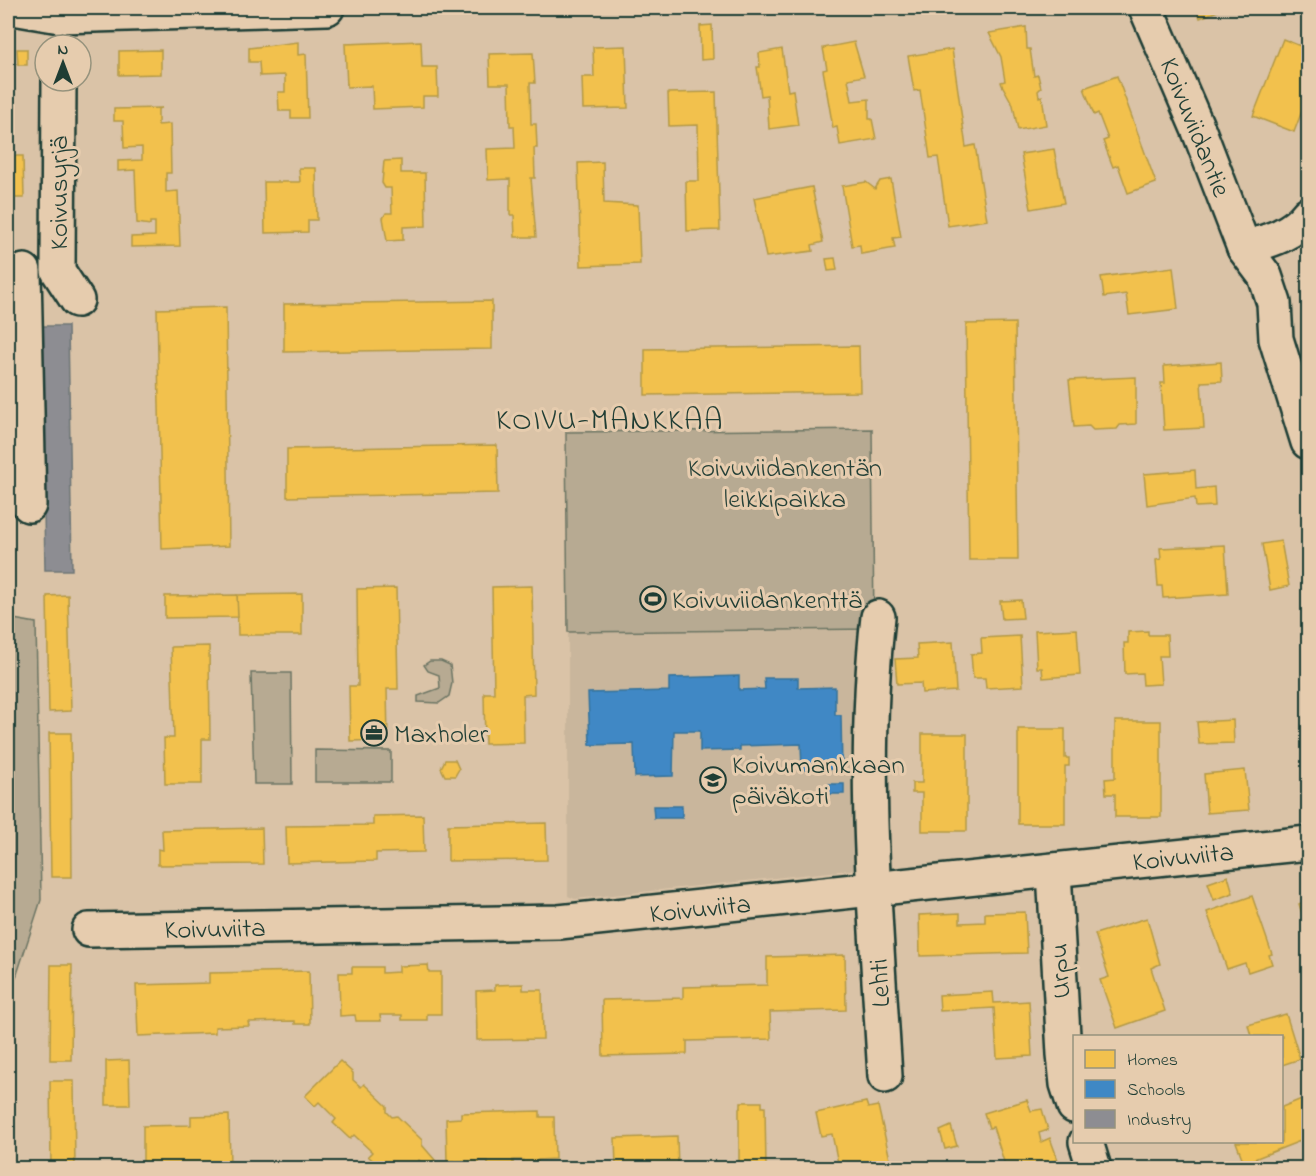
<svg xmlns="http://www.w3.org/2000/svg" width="1316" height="1176" font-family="'Indie Flower',sans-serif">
<rect width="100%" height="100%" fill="#dac3a7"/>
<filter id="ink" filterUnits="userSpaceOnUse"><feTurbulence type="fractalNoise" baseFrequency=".0167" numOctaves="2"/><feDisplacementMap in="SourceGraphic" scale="12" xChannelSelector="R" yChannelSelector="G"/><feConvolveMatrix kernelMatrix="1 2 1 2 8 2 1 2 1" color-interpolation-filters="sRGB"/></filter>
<g filter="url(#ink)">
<!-- built -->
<polygon fill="#c9b69c" points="865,630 858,869 575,899 568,896 568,632"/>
<!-- green -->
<g fill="#b7aa92" stroke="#6b7463" stroke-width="1.5">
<polygon points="872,429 874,629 568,632 566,432"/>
<polygon points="8,618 36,623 41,900 8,1002"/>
<polygon points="430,661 441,661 450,665 452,683 449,696 439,703 418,702 418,696 440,688 439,675 428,671 424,665"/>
<polygon points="251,673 291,673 292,784 254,784"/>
<polygon points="315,750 391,751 391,782 315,782"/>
</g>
<!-- homes -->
<g fill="#f2c14e" stroke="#b39946" stroke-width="1.5">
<polygon points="1195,8 1225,8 1200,18"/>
<polygon points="712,25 713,59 701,60 700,26"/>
<polygon points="1026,27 1027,49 1030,49 1034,76 1038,75 1041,88 1038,91 1039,97 1042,96 1046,125 1018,130 1013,105 1002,85 1001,82 1005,81 1001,57 989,33"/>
<polygon points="1283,39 1308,49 1308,95 1294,132 1253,116"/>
<polygon points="421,41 422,67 437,67 438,96 423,96 423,107 373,109 372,86 347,87 345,44"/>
<polygon points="298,42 298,55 306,54 308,118 291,118 291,111 279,111 278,92 285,92 285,75 260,76 259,62 249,62 249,48"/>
<polygon points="854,42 864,76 848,79 852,101 869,99 869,119 872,119 876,139 840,145 837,127 833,128 823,70 827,69 823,48"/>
<polygon points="626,46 628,108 583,109 582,77 594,77 593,47"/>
<polygon points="17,49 27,49 27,65 18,65"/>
<polygon points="782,49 788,91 793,90 798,125 769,129 767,95 761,96 757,67 760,67 759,53"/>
<polygon points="952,49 966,147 975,145 987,220 948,226 938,157 930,158 920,90 914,91 908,56"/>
<polygon points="161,50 161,74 119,75 119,51"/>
<polygon points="533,53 535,83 530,83 531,124 536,124 537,148 534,148 535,178 531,178 536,237 515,237 514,215 510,215 510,179 488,180 487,149 515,148 514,126 510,126 509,84 490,84 489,54"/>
<polygon points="1117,76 1156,183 1128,193 1118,165 1113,167 1103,141 1108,139 1098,113 1094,115 1084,88"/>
<polygon points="716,92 720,230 687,231 686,181 699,181 698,125 669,126 668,93"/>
<polygon points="162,108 158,109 158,125 170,124 171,173 166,173 166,192 178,191 180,246 131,247 131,237 155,236 155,222 150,222 150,225 137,223 135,170 118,171 118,161 142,160 142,147 124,148 123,121 114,121 114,109"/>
<polygon points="1054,149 1064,203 1031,209 1021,154"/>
<polygon points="8,156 23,156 24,198 8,198"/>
<polygon points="401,160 401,173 425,173 426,226 403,227 403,240 387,241 383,218 386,213 392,213 391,188 385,188 382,183 384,161"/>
<polygon points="603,162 604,203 638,205 640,264 581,266 578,163"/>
<polygon points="299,168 316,168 317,220 308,220 308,232 265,233 264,182 300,182"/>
<polygon points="891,179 901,237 893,238 895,248 861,254 860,245 852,246 842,186 866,182 875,189 880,181"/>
<polygon points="812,187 823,242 812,245 813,251 766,257 754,198"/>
<polygon points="835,258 837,270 828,271 826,259"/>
<polygon points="1173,267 1178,309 1129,315 1126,294 1104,297 1101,277"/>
<polygon points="492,301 492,349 284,352 284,304"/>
<polygon points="226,307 229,546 162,549 157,309"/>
<polygon points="1015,323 1018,560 969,560 966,324"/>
<polygon points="859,346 860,392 645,395 645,349"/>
<polygon points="1221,362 1222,381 1201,382 1204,428 1164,430 1161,383 1165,383 1164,366"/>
<polygon points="1136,377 1136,424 1120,425 1117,429 1093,430 1089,426 1074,427 1069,380"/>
<polygon points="497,445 498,493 287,497 287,449"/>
<polygon points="1195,470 1196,489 1214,487 1215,506 1196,507 1195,498 1147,505 1144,474"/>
<polygon points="1281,541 1289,586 1270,590 1262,544"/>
<polygon points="1225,545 1228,594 1163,598 1162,586 1158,586 1156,560 1161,559 1160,548"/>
<polygon points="532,586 534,694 523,695 524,743 485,744 484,693 494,693 492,587"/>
<polygon points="396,588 398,689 387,689 388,740 350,741 349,686 358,686 357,589"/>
<polygon points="302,594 302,635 238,635 237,595"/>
<polygon points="68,595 71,711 49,712 47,596"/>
<polygon points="237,595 238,617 165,618 165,596"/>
<polygon points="1021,600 1023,618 1002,619 1000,601"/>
<polygon points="1077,629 1080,675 1043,678 1042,668 1037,668 1035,631"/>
<polygon points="1148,631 1148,635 1167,635 1168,656 1159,656 1161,684 1143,685 1142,673 1125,674 1124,643 1128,643 1128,632"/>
<polygon points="1020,636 1023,686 986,688 985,678 973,678 971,654 982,653 981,638"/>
<polygon points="953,642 956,691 922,693 921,683 897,684 895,659 918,658 917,644"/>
<polygon points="209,646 210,739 202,739 202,784 165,784 164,738 174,738 171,647"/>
<polygon points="1233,720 1234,743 1199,744 1197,722"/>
<polygon points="1115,721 1161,721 1161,817 1115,817 1115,794 1106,794 1105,779 1115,778"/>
<polygon points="1018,729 1065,729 1065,758 1069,758 1069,766 1065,766 1065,824 1018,824"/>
<polygon points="49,733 71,733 72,877 51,877"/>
<polygon points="922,734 967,734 967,831 922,831 922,793 912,793 912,783 922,783"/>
<polygon points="445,760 455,760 459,769 455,776 445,776 441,768"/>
<polygon points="1245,770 1249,810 1207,813 1204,774"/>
<polygon points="423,815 424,852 376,853 376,861 287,863 286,826 373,825 373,816"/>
<polygon points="546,823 547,860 448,861 448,825"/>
<polygon points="262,828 263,864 158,865 158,849 163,850 162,830"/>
<polygon points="1228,876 1233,893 1214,900 1208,883"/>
<polygon points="1252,896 1272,954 1269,955 1272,964 1248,972 1245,963 1227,969 1207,912"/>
<polygon points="1308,900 1308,933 1299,904"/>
<polygon points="1025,912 1027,953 920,956 919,915 960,913 960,923 985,922 985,913"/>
<polygon points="1147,918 1160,964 1151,968 1165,1011 1117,1028 1100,980 1109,977 1095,934"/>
<polygon points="845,955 846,1010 770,1012 771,1039 687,1041 687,1054 603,1056 602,1000 683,998 683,987 767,985 767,957"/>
<polygon points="51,965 72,965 71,1060 50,1060"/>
<polygon points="428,965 429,972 441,972 441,1014 427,1014 427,1020 402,1020 402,1015 380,1015 381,1021 356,1021 355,1015 340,1016 339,973 352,973 352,967 382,967 382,973 399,972 399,966"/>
<polygon points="309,971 310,1024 295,1024 295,1021 248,1022 249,1026 215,1027 215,1033 138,1036 136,985 209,983 209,973"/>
<polygon points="523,984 523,990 542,990 543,1039 477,1040 476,991 495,990 495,985"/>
<polygon points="993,992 994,1003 1029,1001 1032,1056 997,1058 994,1008 940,1011 939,995"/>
<polygon points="1286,1014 1300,1059 1282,1065 1282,1036 1251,1036 1248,1025"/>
<polygon points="129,1060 130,1105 106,1105 106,1061"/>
<polygon points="340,1061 353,1073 353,1080 361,1087 364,1084 387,1106 387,1112 392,1117 397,1116 422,1140 422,1145 435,1160 427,1168 419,1160 411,1168 381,1168 368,1156 372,1152 354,1135 350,1139 333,1123 336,1119 319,1102 315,1106 305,1096"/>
<polygon points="50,1081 74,1081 75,1168 51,1168"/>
<polygon points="1304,1098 1308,1110 1308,1138 1244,1163 1236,1142 1282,1142 1282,1107"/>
<polygon points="1027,1100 1031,1111 1042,1109 1048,1130 1039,1133 1041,1142 1050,1138 1058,1160 1027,1168 1006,1168 993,1127 989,1128 984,1113"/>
<polygon points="741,1102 762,1102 762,1107 765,1107 766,1168 739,1168 739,1108 741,1108"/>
<polygon points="866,1102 868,1108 878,1106 892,1168 839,1168 832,1134 821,1136 816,1113"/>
<polygon points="540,1111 540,1117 554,1117 555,1159 538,1160 538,1165 523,1165 523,1160 513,1160 513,1166 488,1167 488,1161 479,1161 479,1166 464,1167 464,1161 447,1162 446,1119 461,1118 461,1113"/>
<polygon points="229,1115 230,1168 143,1168 143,1126 191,1125 191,1116"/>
<polygon points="951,1126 957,1146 945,1149 940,1131"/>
<polygon points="677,1136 678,1168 616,1168 615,1138"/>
</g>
<!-- schools -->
<g fill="#3f88c5" stroke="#35729a" stroke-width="1.5">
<polygon points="739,676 739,690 765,689 764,678 798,678 798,688 835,687 835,715 841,715 842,769 802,770 801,744 740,746 740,750 700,751 700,731 674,731 673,776 635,777 634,744 590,745 588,693 669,691 669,678"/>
<rect x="829" y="784" width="15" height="10"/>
<polygon points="653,806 682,806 682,818 654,818"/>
</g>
<!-- industry -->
<polygon fill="#8d8d92" stroke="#6c7576" stroke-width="1.5" points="41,326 68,326 72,570 45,570"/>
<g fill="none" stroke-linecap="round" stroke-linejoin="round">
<!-- stream -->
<polyline stroke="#5e6a5a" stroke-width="8" points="8,637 9,637"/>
<!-- minor casing -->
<g stroke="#1f3d34" stroke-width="38">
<g id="minor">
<polyline points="13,8 60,16 327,8"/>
<polyline points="1146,8 1199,131 1244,248 1265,276 1274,303 1276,339 1308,442"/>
<polyline points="59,81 58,271 77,300"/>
<path d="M1244 248C1269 241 1292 235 1308 214"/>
<polyline points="24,271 29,505"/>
<path d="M878 617C861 768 876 924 885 1076"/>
<polyline points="1054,871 1064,1054 1067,1084 1074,1106"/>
<polyline points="89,930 559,922 1308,843"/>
<polyline points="1086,1142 1094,1168"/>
</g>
</g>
<!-- minor -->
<use href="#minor" stroke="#e6ccae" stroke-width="33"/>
</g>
</g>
<!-- icons -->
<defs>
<g id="stadium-ring" transform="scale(1.35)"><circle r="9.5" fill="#e6ccae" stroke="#1f3d34" stroke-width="1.5"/><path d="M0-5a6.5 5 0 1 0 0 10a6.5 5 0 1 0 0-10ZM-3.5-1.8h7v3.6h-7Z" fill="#1f3d34"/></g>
<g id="office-ring" transform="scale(1.35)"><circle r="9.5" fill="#e6ccae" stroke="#1f3d34" stroke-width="1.5"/><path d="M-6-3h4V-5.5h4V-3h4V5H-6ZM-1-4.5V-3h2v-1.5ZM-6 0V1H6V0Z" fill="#1f3d34"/></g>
<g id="school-ring" transform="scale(1.35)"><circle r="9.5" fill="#e6ccae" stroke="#1f3d34" stroke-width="1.5"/><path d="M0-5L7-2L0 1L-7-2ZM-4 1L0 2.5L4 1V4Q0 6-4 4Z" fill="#1f3d34"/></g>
</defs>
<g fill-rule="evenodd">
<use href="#stadium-ring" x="653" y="599"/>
<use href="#office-ring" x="374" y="733"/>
<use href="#school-ring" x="713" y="780"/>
</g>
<g text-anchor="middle" stroke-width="6" stroke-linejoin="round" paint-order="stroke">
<!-- street labels -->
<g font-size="27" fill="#1f3d34" stroke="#e6ccae">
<text transform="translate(1196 127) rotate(68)" y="9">Koivuviidantie</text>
<text transform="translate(58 193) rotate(-90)" y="9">Koivusyrjä</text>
<text transform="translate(1183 856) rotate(-6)" y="9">Koivuviita</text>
<text transform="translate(700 908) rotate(-6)" y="9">Koivuviita</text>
<text transform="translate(215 928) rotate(-1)" y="9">Koivuviita</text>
<text transform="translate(1059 971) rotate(-93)" y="9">Urpu</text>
<text transform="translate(879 983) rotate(-93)" y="9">Lehti</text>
</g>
<!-- park labels -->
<g font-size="27" fill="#274239" stroke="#e6ccae">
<text x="785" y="476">Koivuviidankentän<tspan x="785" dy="31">leikkipaikka</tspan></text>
</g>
<!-- poi labels -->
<g font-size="27" fill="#1f3d34" stroke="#e6ccae" text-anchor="start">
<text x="672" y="608">Koivuviidankenttä</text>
<text x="394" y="742">Maxholer</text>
<text x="732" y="773">Koivumankkaan<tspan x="732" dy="31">päiväkoti</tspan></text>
</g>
<!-- quarter labels -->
<g font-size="30" letter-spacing="1.5" fill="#1f3d34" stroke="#e6ccae">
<text x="610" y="429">KOIVU-MANKKAA</text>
</g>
</g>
<!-- margin -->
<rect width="1316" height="1176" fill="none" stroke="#e6ccae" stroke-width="30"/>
<rect x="15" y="15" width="1286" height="1146" fill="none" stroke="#1f3d34" stroke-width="2" filter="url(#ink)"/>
<!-- legend -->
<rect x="1073" y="1035" width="210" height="108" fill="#e6ccae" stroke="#96937d" stroke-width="1.5"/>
<rect x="1085" y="1050" width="30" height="18" fill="#f2c14e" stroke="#96937d" stroke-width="1.5"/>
<text x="1127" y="1065" font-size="18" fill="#1f3d34">Homes</text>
<rect x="1085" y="1080" width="30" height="18" fill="#3f88c5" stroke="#96937d" stroke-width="1.5"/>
<text x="1127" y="1095" font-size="18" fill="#1f3d34">Schools</text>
<rect x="1085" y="1110" width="30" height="18" fill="#8d8d92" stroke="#96937d" stroke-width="1.5"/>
<text x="1127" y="1125" font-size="18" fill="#1f3d34">Industry</text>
<!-- north arrow -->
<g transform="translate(63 63)"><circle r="28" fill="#e6ccae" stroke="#96937d" stroke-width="1.5"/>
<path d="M0-4.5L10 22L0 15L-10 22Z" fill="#1f3d34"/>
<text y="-9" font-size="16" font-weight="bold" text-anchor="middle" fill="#1f3d34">N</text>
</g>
</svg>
